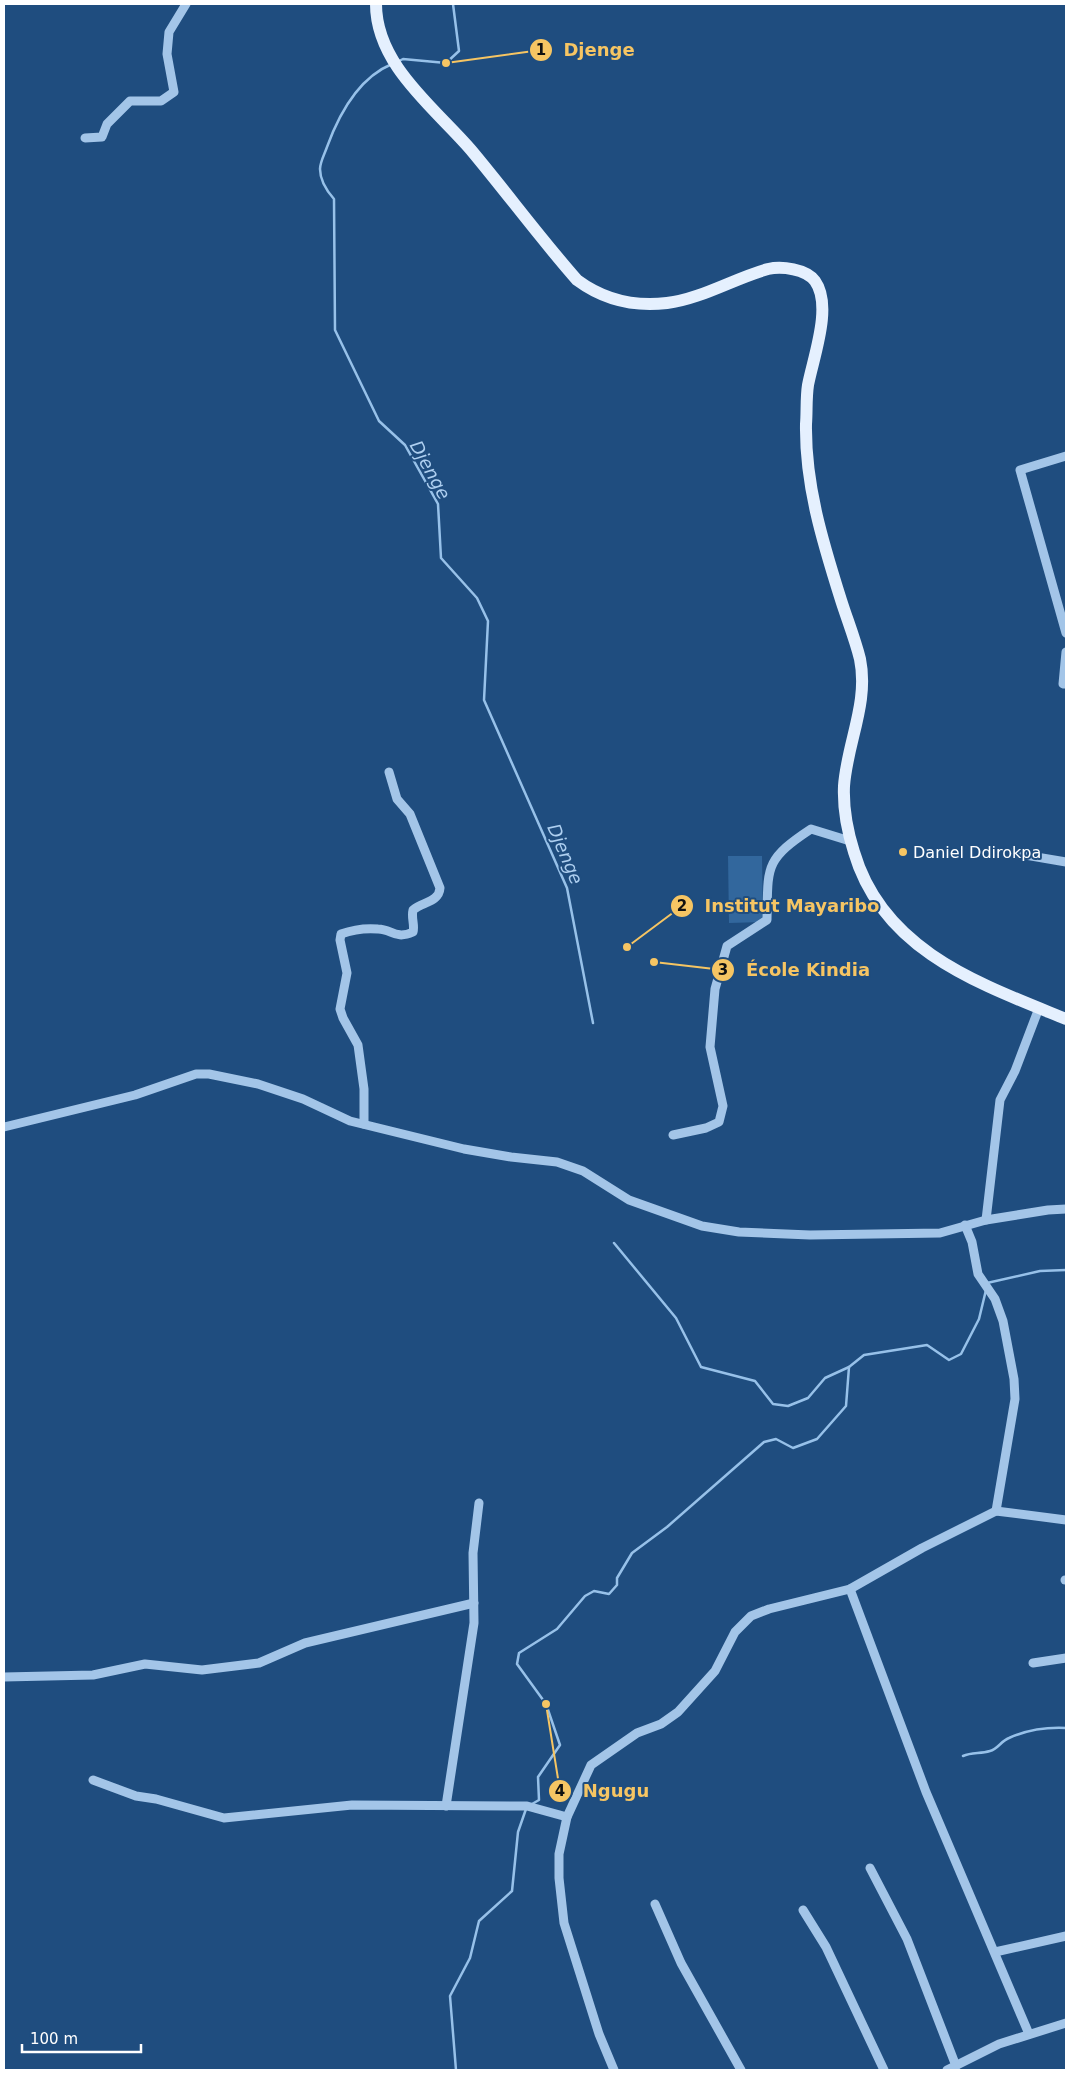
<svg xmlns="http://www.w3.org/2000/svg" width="1070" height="2074" font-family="'DejaVu Sans',sans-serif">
<rect width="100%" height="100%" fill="#1f4d7f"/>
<!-- green -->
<polygon fill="#32679d" points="728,856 762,856 763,922 729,923"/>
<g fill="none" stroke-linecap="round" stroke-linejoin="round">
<!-- stream -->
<g stroke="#97c1e9" stroke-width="2.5">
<polyline points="399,61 403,59 446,63 459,51 453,4"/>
<path d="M392 64C358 78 339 114 327 147 325 153 320 162 320 169 320 181 326 190 334 199L335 330 379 421 405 445 438 504 441 558 477 598 488 621 484 700 567 888 593 1023"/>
<polyline points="614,1243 676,1318 701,1367 755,1381 773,1404 788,1406 808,1398 825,1378 849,1367 864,1355 927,1345 949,1360 961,1354 979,1319 986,1290"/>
<polyline points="987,1283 1040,1271 1066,1270"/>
<path d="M963 1756C972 1752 980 1754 990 1751 998 1749 1001 1741 1009 1738 1027 1730 1046 1727 1066 1728"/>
<polyline points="532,1804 539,1800 538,1777 560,1745 546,1704 517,1664 519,1653 557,1629 585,1596 594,1591 609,1594 617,1585 617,1578 632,1553 667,1527 764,1442 776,1439 793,1448 817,1439 846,1406 849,1367"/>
<polyline points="456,2070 450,1996 470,1958 479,1921 512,1891 518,1832 526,1809"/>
</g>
<!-- minor -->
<g stroke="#a3c5e8" stroke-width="9">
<polyline points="85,138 102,137 107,124 130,101 161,101 174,92 167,54 169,32 186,4"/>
<polyline points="1066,456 1020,470 1066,633"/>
<polyline points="1066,652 1063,684 1066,684"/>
<polyline points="1013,853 1066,862"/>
<path d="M364 1124V1089L358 1045 343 1018 340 1009 347 973 340 940 341 934C352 930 367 928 378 929 392 929 395 940 413 932 415 925 411 918 413 910 423 902 439 902 440 888L410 814 397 799 389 772"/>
<polyline points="4,1127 135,1095 196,1074 209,1074 258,1084 303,1099 350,1121 464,1149 511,1157 557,1162 583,1171 629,1200 702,1226 739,1232 810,1235 940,1233 986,1220 1048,1210 1066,1209"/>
<path d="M673 1135 706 1128 719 1122 723 1106 710 1047 715 989 727 946 767 920C768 867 764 860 811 829L850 841"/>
<polyline points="986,1220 1000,1100 1015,1071 1039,1008"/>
<polyline points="965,1225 972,1242 978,1274 995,1299 1003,1321 1014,1379 1015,1399 996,1511"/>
<polyline points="1065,1580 1066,1580"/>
<polyline points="850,1589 926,1792 1029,2034"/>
<polyline points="1033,1663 1066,1658"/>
<polyline points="4,1677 93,1675 145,1664 202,1670 259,1663 305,1643 474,1603"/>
<polyline points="93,1780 136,1796 156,1799 224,1818 352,1805 527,1806 567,1817"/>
<polyline points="446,1806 474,1623 473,1553 479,1503"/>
<polyline points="870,1868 907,1939 956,2066"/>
<polyline points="655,1904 681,1963 741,2070"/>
<polyline points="803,1910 826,1947 884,2070"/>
<polyline points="995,1952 1066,1936"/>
<polyline points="614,2070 599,2034 564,1923 559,1878 559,1854 567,1817 591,1765 637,1733 661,1724 678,1712 715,1671 735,1632 751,1616 769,1609 850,1589 922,1548 996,1511 1066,1520"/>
<polyline points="947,2070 999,2044 1066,2023"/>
</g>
<!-- major -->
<path stroke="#e5f0fe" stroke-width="12" d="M376 4C376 65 435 108 471 150 507 193 540 238 577 280 604 300 634 307 667 303 701 299 735 278 768 269 782 266 806 269 815 281 833 306 813 358 808 385 806 398 807 412 806 424 805 485 823 543 841 600 847 619 855 639 860 659 869 703 847 743 844 786 843 809 847 830 854 852 883 951 980 984 1066 1019"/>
</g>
<!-- markers -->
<circle fill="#f6c563" stroke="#1f4d7f" stroke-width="2" cx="903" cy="852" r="5"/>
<g text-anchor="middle" stroke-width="4" stroke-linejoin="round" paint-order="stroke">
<!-- poi labels -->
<g font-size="16" fill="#fff" stroke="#1f4d7f" text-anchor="start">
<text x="913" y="858">Daniel Ddirokpa</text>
</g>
<!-- water labels -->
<g font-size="18" font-style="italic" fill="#aecff0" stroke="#1f4d7f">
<text transform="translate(430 470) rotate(61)" y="6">Djenge</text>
<text transform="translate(565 854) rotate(67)" y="6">Djenge</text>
</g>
</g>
<!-- callouts -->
<path fill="none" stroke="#f6c563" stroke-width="2" d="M446 63L541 50M627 947L682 906M654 962L723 970M546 1704L560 1791"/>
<g fill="#f6c563" stroke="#1f4d7f" stroke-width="2">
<circle cx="446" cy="63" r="5"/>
<circle cx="627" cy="947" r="5"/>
<circle cx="654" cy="962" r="5"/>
<circle cx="546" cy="1704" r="5"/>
<circle cx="541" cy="50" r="12"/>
<circle cx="682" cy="906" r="12"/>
<circle cx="723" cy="970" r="12"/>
<circle cx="560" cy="1791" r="12"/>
</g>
<g font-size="15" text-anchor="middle" font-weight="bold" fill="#111">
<text x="541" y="55">1</text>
<text x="682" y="911">2</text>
<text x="723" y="975">3</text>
<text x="560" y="1796">4</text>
</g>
<g font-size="18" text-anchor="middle" font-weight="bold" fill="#f6c563" stroke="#1f4d7f" stroke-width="4" stroke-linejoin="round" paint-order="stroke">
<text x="599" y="56">Djenge</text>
<text x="792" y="912">Institut Mayaribo</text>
<text x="808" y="976">École Kindia</text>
<text x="616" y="1797">Ngugu</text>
</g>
<!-- border -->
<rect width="1070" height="2074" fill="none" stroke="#ffffff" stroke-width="10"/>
<!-- scale -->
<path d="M22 2044v8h119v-8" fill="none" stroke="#ffffff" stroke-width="2.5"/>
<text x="30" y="2044" font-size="15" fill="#ffffff" stroke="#1f4d7f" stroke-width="4" paint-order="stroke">100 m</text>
</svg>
